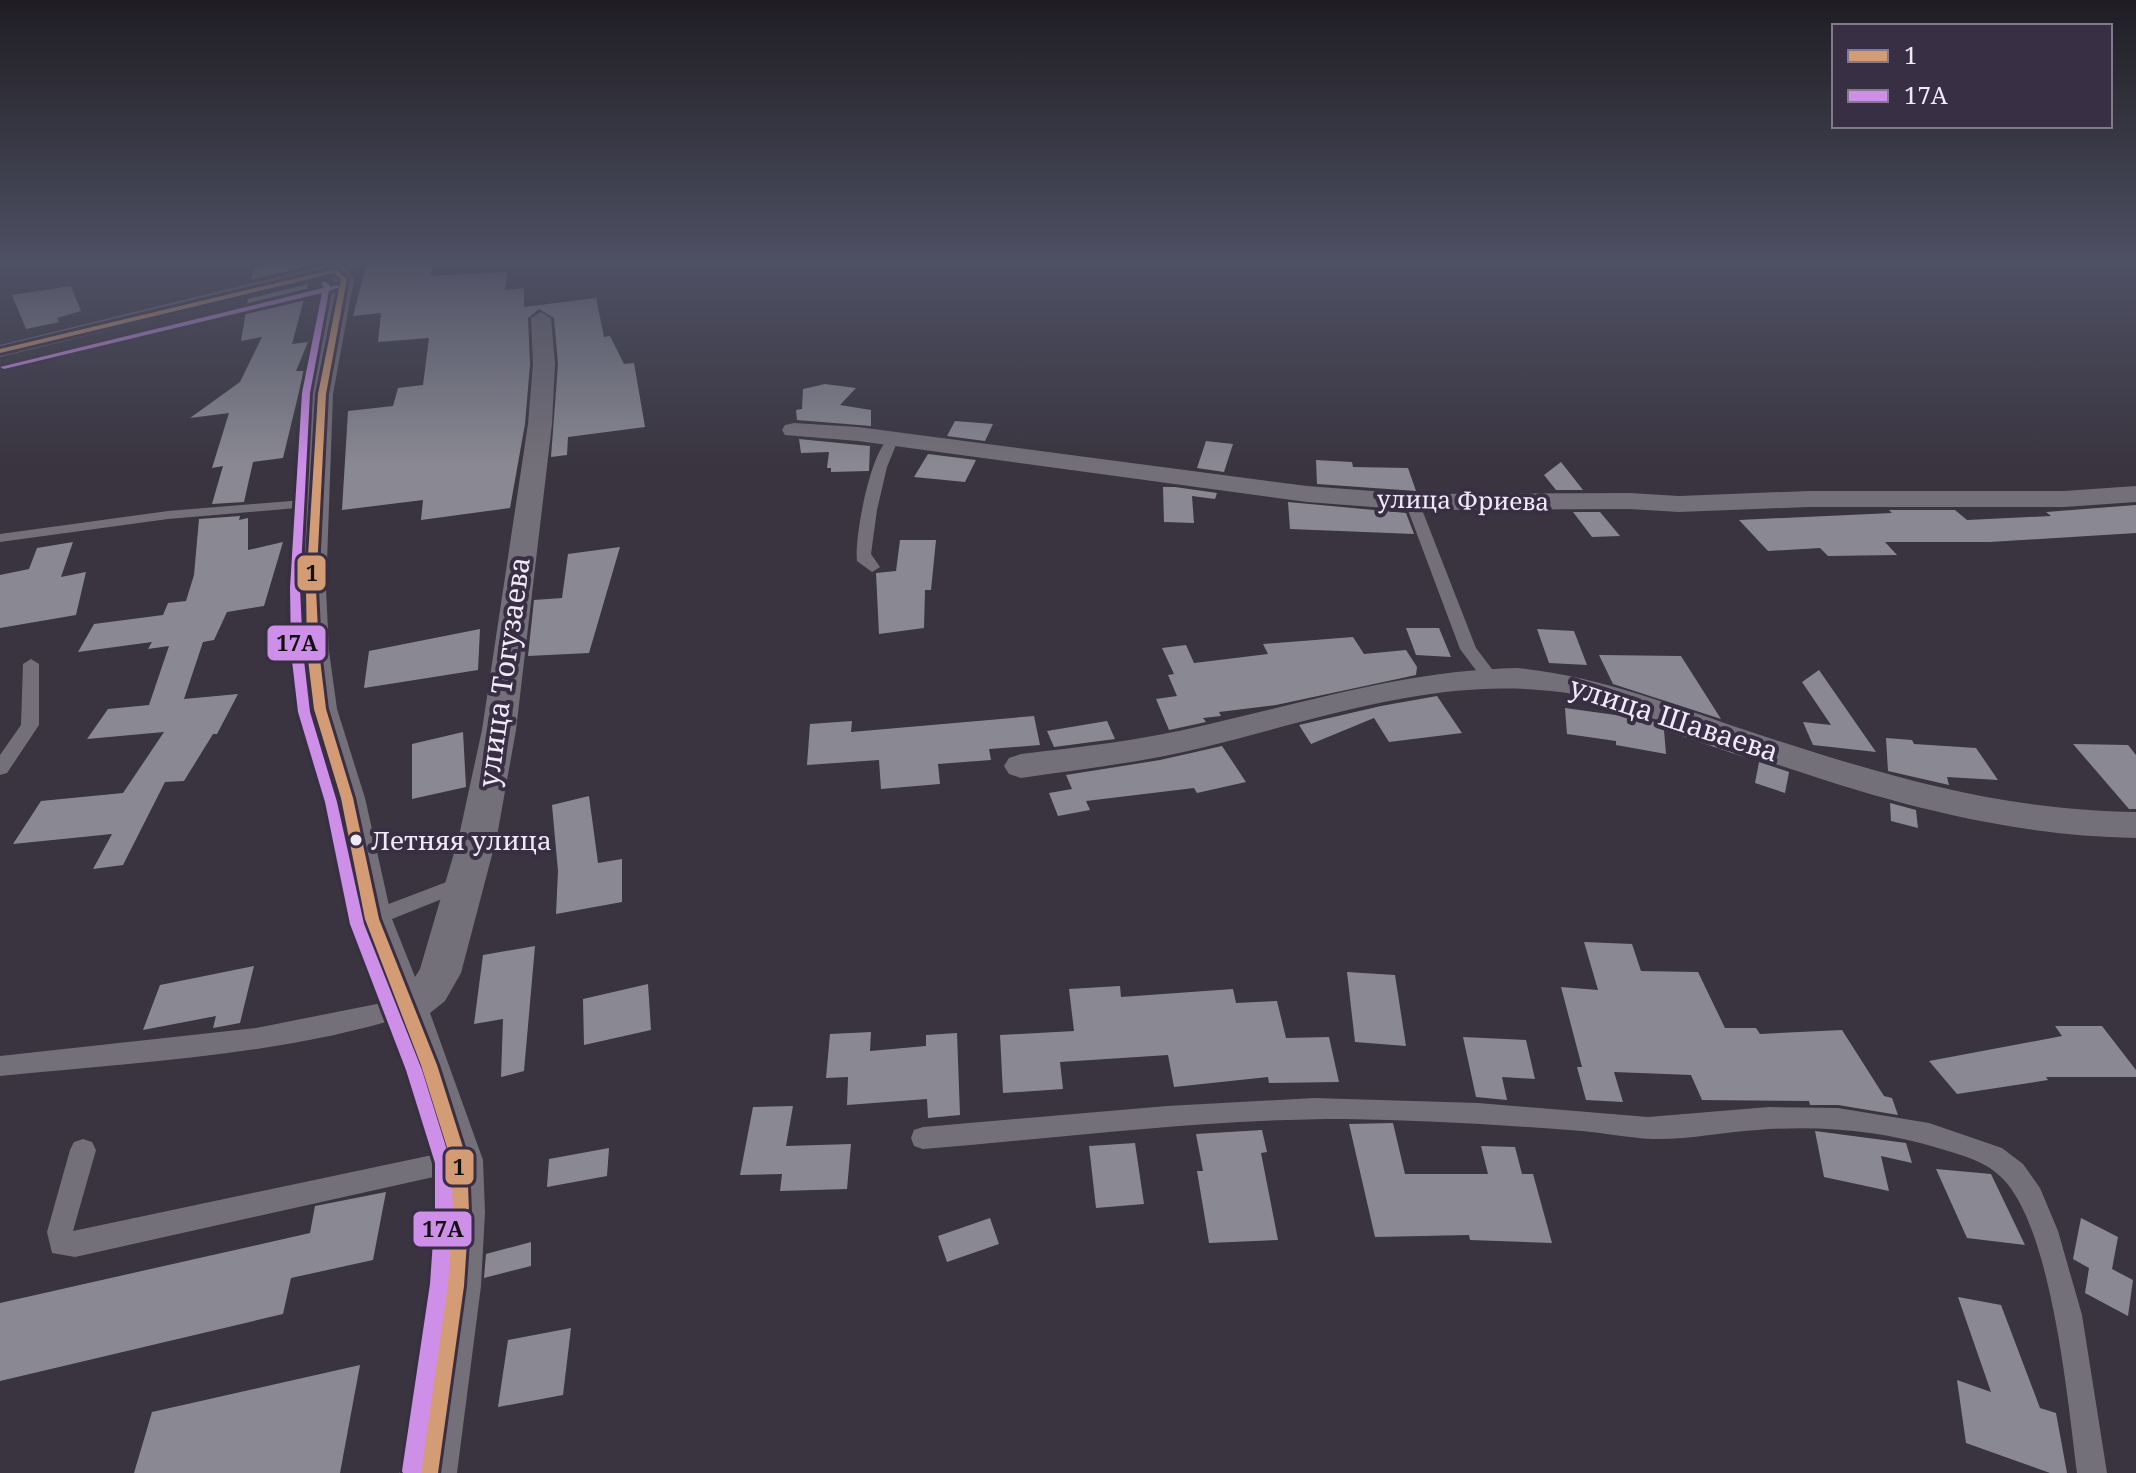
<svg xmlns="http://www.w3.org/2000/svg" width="2136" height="1473" font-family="'Noto Serif',serif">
<rect width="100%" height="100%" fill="#39343f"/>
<!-- building -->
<g fill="#8a8993">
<polygon points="294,262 314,262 313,265 251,280 254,267"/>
<polygon points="367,262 434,262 430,276 507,272 505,290 524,288 524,307 596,298 604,337 610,336 624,364 634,363 645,427 568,437 567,455 551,457 558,364 554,318 539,309 528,318 530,364 525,424 510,508 421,520 423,500 342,510 348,411 393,406 398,388 423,385 429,338 378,342 381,313 353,316"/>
<polygon points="308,284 292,344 308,342 296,371 304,371 283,458 253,462 244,502 212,504 223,466 212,468 229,413 190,418 240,382 262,337 241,341 248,299"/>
<polygon points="71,286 81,311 57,318 59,322 26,329 12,295"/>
<polygon points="825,384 856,388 840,405 871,410 871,426 797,420 796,410 802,409 803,389"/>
<polygon points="955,421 993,424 985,441 947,436"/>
<polygon points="799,439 870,446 869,471 831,472 831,468 827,468 829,452 801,453"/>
<polygon points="1206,441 1233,444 1224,472 1197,468"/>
<polygon points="928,454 976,460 965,482 914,477"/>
<polygon points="1316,460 1352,462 1353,467 1408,468 1416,491 1317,484"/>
<polygon points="1561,462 1583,490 1556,490 1544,475"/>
<polygon points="1163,487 1175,487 1217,493 1215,499 1192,496 1194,523 1164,522"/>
<polygon points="1288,502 1406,513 1414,534 1290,529"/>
<polygon points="2136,505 2136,533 1990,542 1885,542 1897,555 1828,556 1820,548 1768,551 1739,520 1892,513 1889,510 1955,510 1967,520 2051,516 2046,512"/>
<polygon points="1573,512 1600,512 1620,536 1592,537"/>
<polygon points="240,516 239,520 248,518 248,550 283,542 264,606 227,612 214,640 203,642 184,699 238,694 217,734 213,734 184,781 165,782 123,865 93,869 112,834 13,844 41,801 123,793 164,732 87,739 108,709 149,705 169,646 148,649 152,642 78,652 94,624 163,615 168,603 186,601 194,575 199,519"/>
<polygon points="900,540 936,540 931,590 925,590 924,628 879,634 876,573 896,571"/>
<polygon points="73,542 61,577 86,572 76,615 0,628 0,575 29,569 37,548"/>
<polygon points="620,547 589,653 528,656 534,600 562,598 568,554"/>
<polygon points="1406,628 1439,628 1451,657 1416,655"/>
<polygon points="480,629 478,670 364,688 369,651"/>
<polygon points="1537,629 1574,631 1587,665 1549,663"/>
<polygon points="1353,637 1364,654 1406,650 1417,667 1416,675 1276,705 1219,712 1221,716 1203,718 1206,722 1169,730 1156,699 1177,696 1168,675 1174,674 1162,648 1186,645 1194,663 1268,654 1263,644"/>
<polygon points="1599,655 1681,656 1721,719 1613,684"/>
<polygon points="1819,670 1876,752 1813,745 1803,722 1831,725 1802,682"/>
<polygon points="1437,696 1462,733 1389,742 1374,718 1311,744 1299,725 1381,706"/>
<polygon points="1565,708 1630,717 1628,712 1747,758 1664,730 1666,754 1616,745 1616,741 1567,734"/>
<polygon points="1034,716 1040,745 989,749 991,760 938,764 940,784 881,789 879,760 807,765 810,724 852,721 851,732"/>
<polygon points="1107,721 1115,739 1054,747 1047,731"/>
<polygon points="463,732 466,787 412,799 412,744"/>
<polygon points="1886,738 1912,740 1914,744 1976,748 1998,780 1947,777 1949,785 1888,771"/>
<polygon points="2073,744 2128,745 2136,755 2136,809 2129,809"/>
<polygon points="1222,746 1246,782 1197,793 1194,788 1086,801 1090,810 1058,816 1049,793 1072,789 1066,775 1160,760"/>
<polygon points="1759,762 1789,772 1785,793 1755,783"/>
<polygon points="589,796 598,863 622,859 622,902 556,914 558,871 552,805"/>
<polygon points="1890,803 1916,810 1918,828 1891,821"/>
<polygon points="1584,942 1632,944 1641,971 1698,972 1725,1028 1756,1028 1760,1034 1842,1030 1884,1096 1892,1098 1898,1115 1838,1105 1810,1105 1809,1101 1702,1100 1691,1075 1614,1072 1623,1102 1586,1100 1577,1067 1582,1067 1561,987 1598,990"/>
<polygon points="535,946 524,1071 501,1077 503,1019 474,1024 483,955"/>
<polygon points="254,966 240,1023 213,1028 216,1016 143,1030 160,985"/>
<polygon points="1347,972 1395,975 1406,1046 1355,1042"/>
<polygon points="648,984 651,1030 584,1045 583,999"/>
<polygon points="1120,986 1121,997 1233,989 1236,1003 1277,1001 1286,1038 1329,1037 1339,1082 1269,1083 1268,1077 1174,1087 1168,1055 1060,1062 1063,1089 1003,1093 1000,1035 1074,1031 1069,989"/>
<polygon points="2055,1026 2102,1026 2136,1070 2136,1077 2046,1077 2048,1080 1957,1094 1929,1061 2062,1036"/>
<polygon points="871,1032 870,1051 926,1046 926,1035 957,1033 960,1115 928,1118 927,1099 847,1105 848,1077 826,1078 830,1034"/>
<polygon points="1463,1037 1526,1040 1535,1079 1502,1077 1507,1100 1476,1097"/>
<polygon points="793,1106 786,1146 851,1144 847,1189 780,1191 782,1174 740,1175 753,1107"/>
<polygon points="1393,1123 1405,1174 1488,1174 1481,1146 1515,1147 1522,1174 1533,1174 1552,1243 1470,1240 1469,1235 1375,1237 1349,1124"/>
<polygon points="1262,1130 1267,1152 1261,1153 1278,1240 1209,1243 1197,1171 1203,1171 1196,1134"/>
<polygon points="1815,1131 1906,1143 1912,1163 1881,1156 1889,1191 1824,1177"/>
<polygon points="1135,1143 1144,1204 1096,1208 1089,1146"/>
<polygon points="609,1148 607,1176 547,1187 549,1159"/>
<polygon points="1936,1169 1991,1174 2025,1245 1967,1238"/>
<polygon points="386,1192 373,1260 291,1278 283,1314 0,1381 0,1303 310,1233 315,1206"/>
<polygon points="990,1218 999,1244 947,1262 938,1236"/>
<polygon points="2081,1218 2118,1237 2112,1269 2133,1280 2128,1316 2085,1293 2089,1268 2073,1259"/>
<polygon points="531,1242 531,1266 484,1278 486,1254"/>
<polygon points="1958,1297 2001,1305 2040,1408 2056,1413 2067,1473 2050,1473 1966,1443 1957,1380 1991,1392"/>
<polygon points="571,1328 563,1395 498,1407 508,1340"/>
<polygon points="360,1365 340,1473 134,1473 152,1412"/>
</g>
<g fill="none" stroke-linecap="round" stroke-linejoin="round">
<!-- path -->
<polyline stroke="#6f6b74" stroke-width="3" stroke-dasharray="2 4" stroke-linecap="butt" points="1711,262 1724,262"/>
<!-- lane -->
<g fill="#747079" fill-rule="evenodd">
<path d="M892 436 898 440 887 467 877 510 871 554 880 567 872 572 857 561C854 538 871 446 892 436Z"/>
<polygon points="1412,498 1419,502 1476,648 1498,677 1496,681 1484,681 1460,649 1405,502"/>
<polygon points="315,499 322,503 320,506 168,519 0,542 0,534 168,511"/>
<polygon points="31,659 39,664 39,725 7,773 0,775 0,755 21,725 23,664"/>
<polygon points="465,875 472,877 475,882 472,887 372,927 365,925 361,919 365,913"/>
<path d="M407 998 415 1001 418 1007 415 1013C290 1055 132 1063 0 1076V1056L256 1028Z"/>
<path d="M1314 1098 1478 1103 1648 1117 1769 1107 1838 1108 1929 1123 2002 1148 2023 1164 2040 1188 2058 1231 2082 1315 2107 1473H2077C2068 1403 2052 1225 2001 1177 1984 1160 1960 1155 1938 1148 1880 1130 1818 1125 1757 1130 1722 1132 1688 1140 1652 1139 1629 1138 1606 1133 1582 1131 1503 1125 1423 1120 1344 1119 1203 1119 1063 1138 923 1149L914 1146 911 1138 914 1130 923 1127 1167 1106Z"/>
<polygon points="83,1139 92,1142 96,1150 73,1231 456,1150 465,1153 469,1161 465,1169 456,1172 75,1257 52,1253 47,1232 70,1150 74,1142"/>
</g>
<!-- street -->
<g fill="#747079" fill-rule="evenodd">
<polygon points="339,262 364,262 348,272 354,279 333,394 326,589 329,651 337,709 365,798 392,919 415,977 420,969 459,836 482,730 528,424 533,364 531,318 541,312 551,318 555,364 552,424 516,730 497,836 461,973 445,1001 430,1013 483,1160 485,1212 481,1286 457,1473 399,1473 429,1286 435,1212 435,1160 407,1065 352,919 329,798 303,709 297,651 296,589 311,394 334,280 331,277 317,279 0,357 0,345"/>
<polygon points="794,423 858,427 1307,486 1412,494 1629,493 1679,496 1809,491 2064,491 2136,486 2136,502 2064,507 1809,507 1679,512 1629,509 1412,510 1307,502 858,441 785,435 782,430 785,425"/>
<path d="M1518 668C1600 676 1674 706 1751 732 1883 775 1996 810 2136 812V838C1988 835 1864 795 1726 747 1674 729 1614 698 1560 692 1438 676 1322 718 1205 747 1145 762 1083 769 1021 778L1009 774 1004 766 1009 758 1021 754C1081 747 1142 740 1201 726 1308 702 1408 670 1518 668Z"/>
</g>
<!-- bus-1 casing -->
<g stroke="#392f44" stroke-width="6">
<polygon id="bus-1" points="335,269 347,279 326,394 316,589 319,651 326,709 353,798 379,919 437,1065 467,1160 469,1212 464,1286 438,1473 418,1473 446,1286 451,1212 451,1160 421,1065 365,919 341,798 314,709 307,651 306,589 318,394 341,279 334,273 0,353 0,349"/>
</g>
<!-- bus-2 casing -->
<g stroke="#392f44" stroke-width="6">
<polygon id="bus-2" points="324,281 329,284 330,287 337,285 340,287 329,291 310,393 300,588 303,652 310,712 337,802 364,924 422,1070 451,1163 453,1212 448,1284 421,1473 403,1473 402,1471 430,1284 435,1212 435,1163 406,1070 350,924 325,802 298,712 291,652 290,588 302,393 322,293 4,369 0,367 323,288 323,286 321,283"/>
</g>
<!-- bus-1 -->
<use href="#bus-1" fill="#d39c74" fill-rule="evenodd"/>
<!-- bus-2 -->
<use href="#bus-2" fill="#ce8fe9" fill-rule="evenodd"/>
</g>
<!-- sky -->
<linearGradient id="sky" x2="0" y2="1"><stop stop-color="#1f1d23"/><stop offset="0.56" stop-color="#4e5063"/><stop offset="1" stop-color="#4e5063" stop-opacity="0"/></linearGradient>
<rect width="2136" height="468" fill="url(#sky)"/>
<!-- markers -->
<circle fill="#f0eaf7" stroke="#392f44" stroke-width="3" cx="356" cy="840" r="7"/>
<g text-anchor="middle" stroke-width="8" stroke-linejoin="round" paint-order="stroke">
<!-- far-street labels -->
<g font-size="24" fill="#f0eaf7" stroke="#392f44">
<text transform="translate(1463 501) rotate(1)" y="8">улица Фриева</text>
</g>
<!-- bus labels -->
<g font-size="26" fill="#f0eaf7" stroke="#392f44" text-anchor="start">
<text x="371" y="850">Летняя улица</text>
</g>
<!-- street labels -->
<g font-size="28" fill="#f0eaf7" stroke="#392f44">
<text transform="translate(504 672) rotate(-82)" y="10">улица Тогузаева</text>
<text transform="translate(1674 719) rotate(18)" y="10">улица Шаваева</text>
</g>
</g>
<g stroke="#392f44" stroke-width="3">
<rect x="296" y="554" width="31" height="38" rx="8" fill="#d39c74"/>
<rect x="266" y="624" width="61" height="38" rx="8" fill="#ce8fe9"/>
<rect x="444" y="1148" width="31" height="38" rx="8" fill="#d39c74"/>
<rect x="412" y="1210" width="61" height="38" rx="8" fill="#ce8fe9"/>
</g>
<g font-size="22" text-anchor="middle" font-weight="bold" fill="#111">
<text x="312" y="581">1</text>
<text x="297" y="651">17А</text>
<text x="459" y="1175">1</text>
<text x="443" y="1237">17А</text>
</g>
<!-- legend -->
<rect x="1832" y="24" width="280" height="104" fill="#392f44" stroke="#827a8c" stroke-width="2"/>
<rect x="1848" y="50" width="40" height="12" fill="#d39c74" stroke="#827a8c" stroke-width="2"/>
<text x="1904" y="64" font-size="24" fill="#f0eaf7">1</text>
<rect x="1848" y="90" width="40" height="12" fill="#ce8fe9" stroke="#827a8c" stroke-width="2"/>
<text x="1904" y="104" font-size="24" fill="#f0eaf7">17А</text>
</svg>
